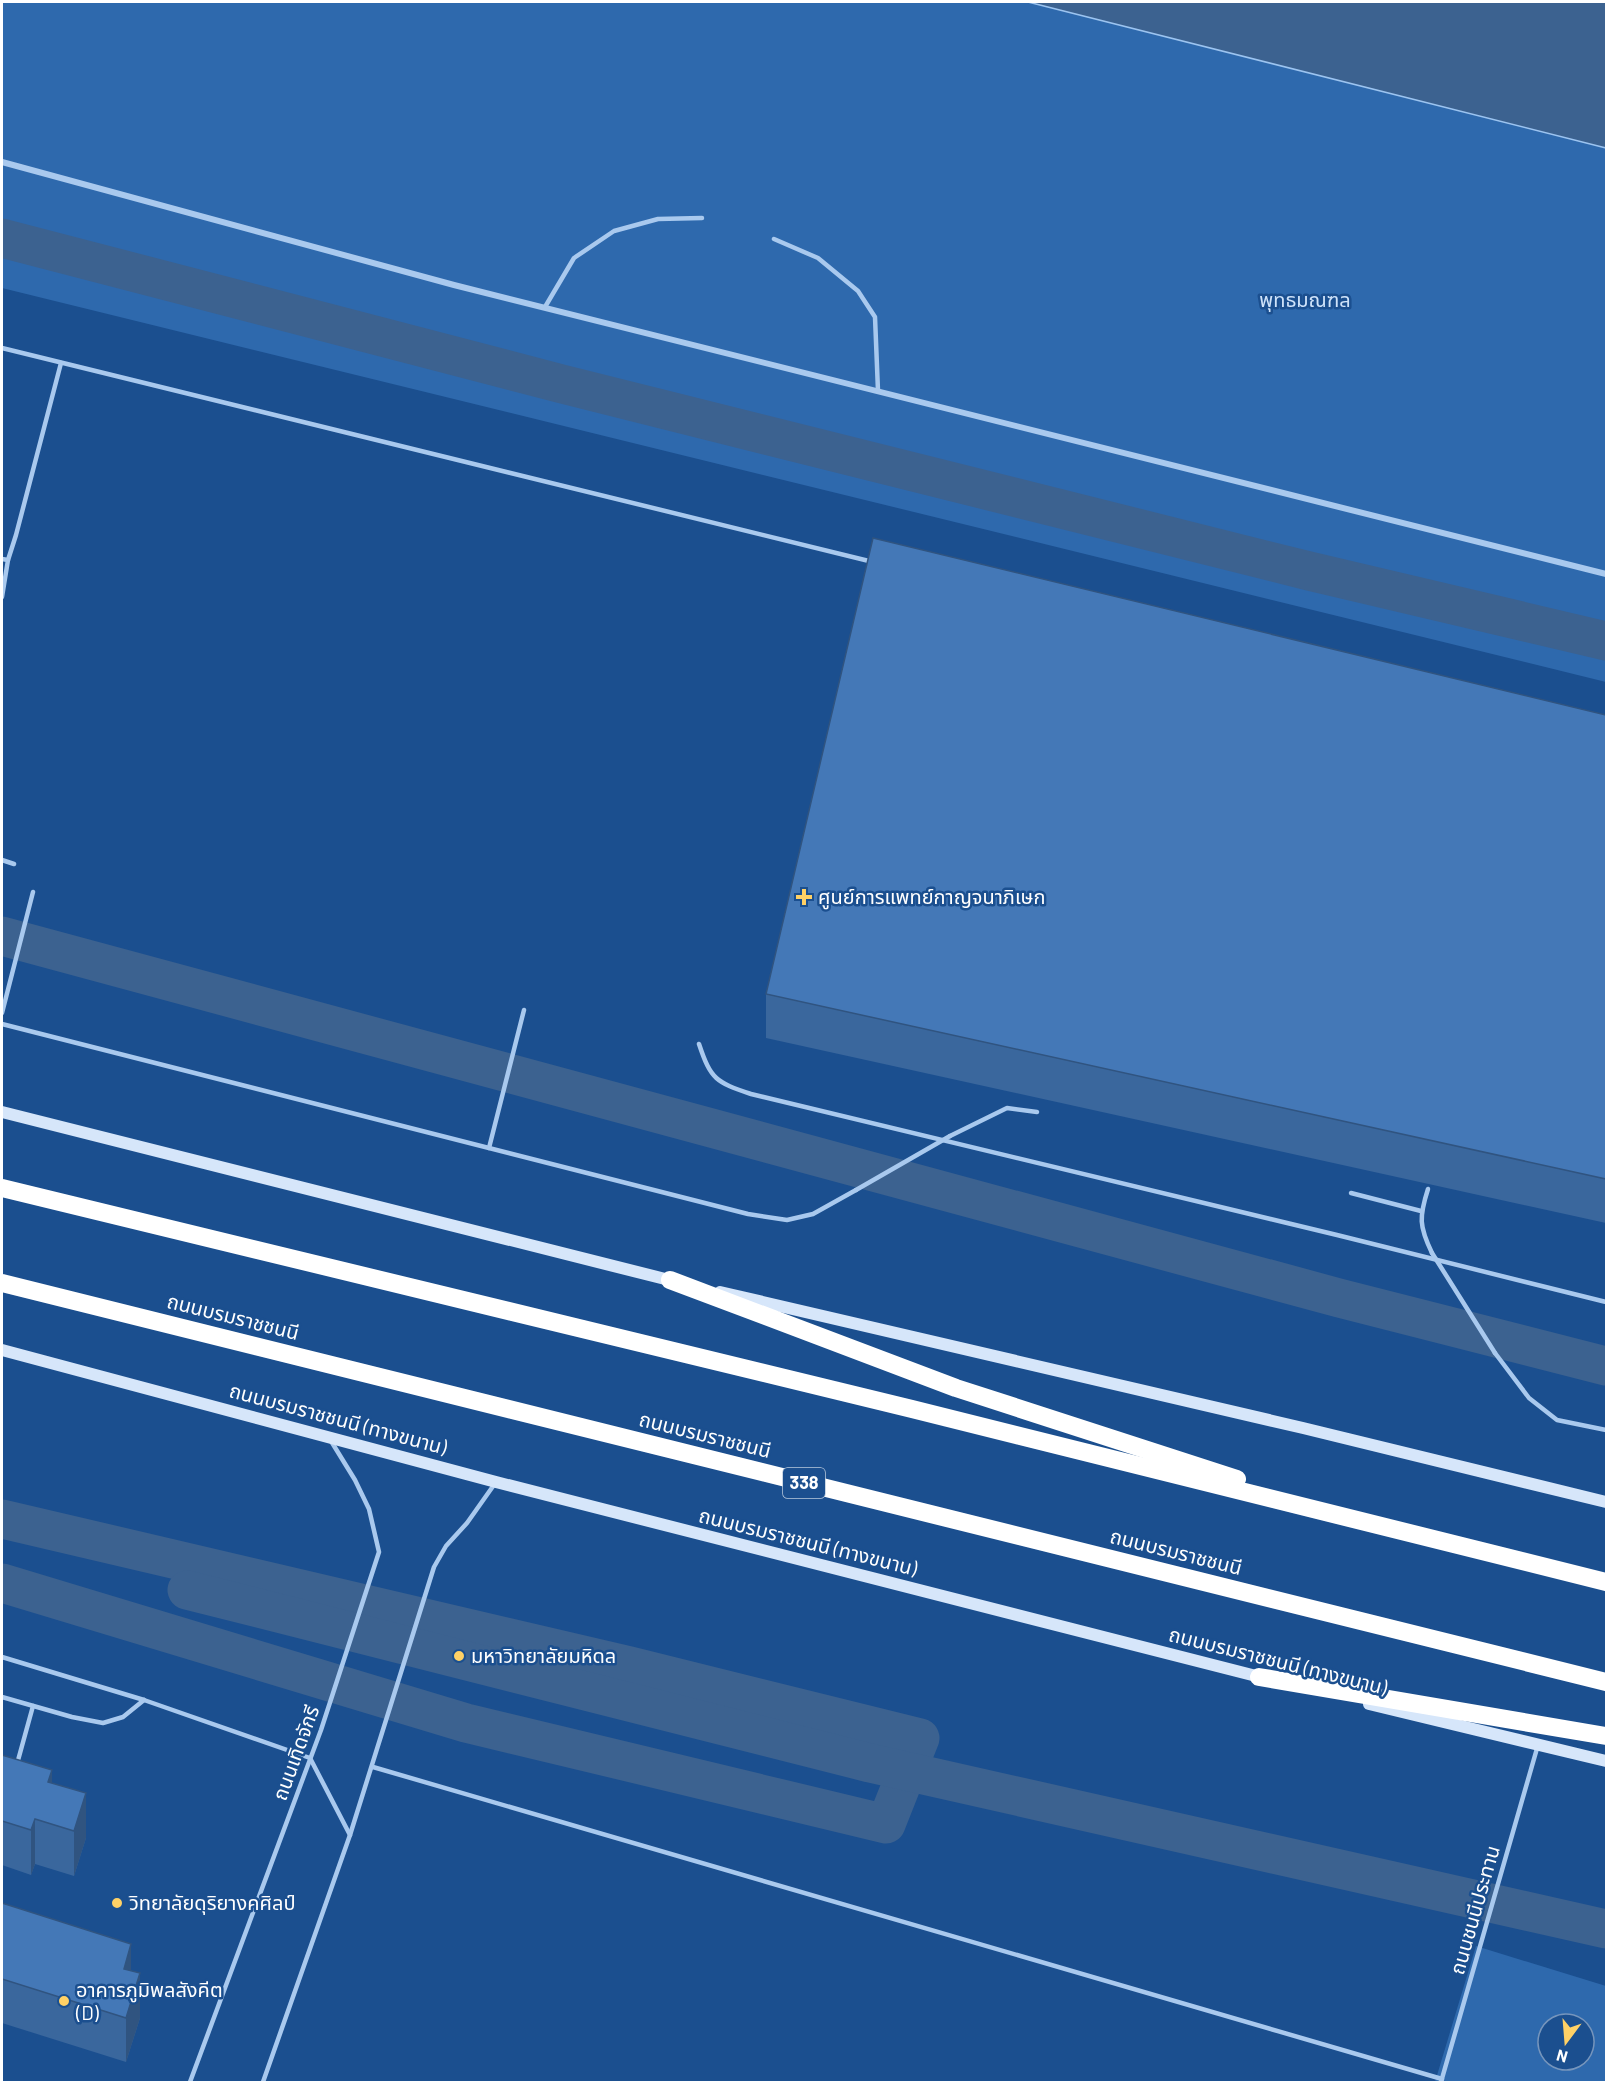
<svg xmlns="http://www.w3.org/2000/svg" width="1608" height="2084" font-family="Barlow,'Noto Sans Thai',sans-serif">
<rect width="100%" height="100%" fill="#1b4f8f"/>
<!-- green -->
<g fill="#2e69ad" fill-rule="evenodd">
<polygon points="2,2 1606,2 1606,682 2,288"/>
<path d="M1476 1946 1606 1986V2082H1435ZM1548 2024H1584V2060H1548Z"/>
</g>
<!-- water -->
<polygon fill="#3c6290" stroke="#9cc4f0" stroke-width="1.5" points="1028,2 1606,2 1606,148"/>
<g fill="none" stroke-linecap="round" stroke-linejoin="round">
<!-- canal -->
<g stroke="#3c6290" stroke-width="39">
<polyline points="2,238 562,384 1309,571 1606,641"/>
<polyline points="2,936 1339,1298 1606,1366"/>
<polyline points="2,1519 630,1666 920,1738 886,1824 466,1723 2,1583"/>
<polyline points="187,1590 870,1763 1606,1929"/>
</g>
<!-- lane -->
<g stroke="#a9c9ee" stroke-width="4.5">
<polyline points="774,239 818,258 858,291 875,317 878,391"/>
<polyline points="545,307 574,258 614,231 658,219 702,218"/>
<polyline points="2,348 873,562"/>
<polyline points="2,559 8,560 16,535 61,363"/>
<polyline points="2,597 8,560"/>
<polyline points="2,860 14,864"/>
<polyline points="2,1013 33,892"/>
<polyline points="2,1024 748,1214 787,1220 813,1214 856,1190"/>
<path d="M699 1044C711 1080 716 1082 751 1094L1337 1235 1606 1302"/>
<polyline points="950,1136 1007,1108 1037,1112"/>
<polyline points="489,1148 524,1010"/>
<path d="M1428 1189C1419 1217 1419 1226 1432 1253"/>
<polyline points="1351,1193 1421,1211"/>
<polyline points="1495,1353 1529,1398 1557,1420 1606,1430"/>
<polyline points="2,1657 144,1700 310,1758 350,1835"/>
<polyline points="2,1697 72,1717 103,1723 123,1717 144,1700"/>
<polyline points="17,1764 33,1706"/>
<polyline points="373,1767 1442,2079"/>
<polyline points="190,2082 321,1730 379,1552 369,1509 355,1480 331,1441"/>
<polyline points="263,2082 350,1835 434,1567 446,1546 467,1523 496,1482"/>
<polyline points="1441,2082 1538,1745"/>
</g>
<!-- street -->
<polyline stroke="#a9c9ee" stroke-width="6" points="2,162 454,285 1606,574"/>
<!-- secondary -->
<g stroke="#d6e6fa" stroke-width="12">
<polyline points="2,1112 677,1282"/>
<polyline points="720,1292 1303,1428 1606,1502"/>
<polyline points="2,1350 496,1482 1264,1678"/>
<polyline points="1369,1704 1606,1761"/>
</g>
<!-- highway -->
<g stroke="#fff" stroke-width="18">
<polyline points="2,1188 912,1409 1606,1582"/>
<polyline points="670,1280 956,1388 1237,1479"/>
<polyline points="2,1283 1606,1682"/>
<polyline points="1259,1677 1606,1736"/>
</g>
<!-- lane-bridge -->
<g stroke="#a9c9ee" stroke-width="4.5">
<polyline points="856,1190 950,1136"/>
<polyline points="1432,1253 1495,1353"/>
</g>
</g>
<!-- wall -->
<g fill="#3a679d">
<polygon points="1606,715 1606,1223 766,1038 766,994"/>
<polygon points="2,1755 52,1783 86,1838 74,1876 35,1864 31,1875 2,1865"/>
<polygon points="2,1903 131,1971 140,2018 126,2062 2,2023"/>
</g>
<!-- shaded-wall -->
<g fill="#305480">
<polygon points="52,1770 52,1815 48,1782"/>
<polygon points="86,1793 86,1838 74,1876 74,1831"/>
<polygon points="35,1819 35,1864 31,1875 31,1830"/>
<polygon points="131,1944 131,1988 124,1969"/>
<polygon points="140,1973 140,2018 126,2062 126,2018"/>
</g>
<!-- building -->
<g fill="#4478b7" stroke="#305480" stroke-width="1.5">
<polygon points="873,538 1606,715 1606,1179 766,994"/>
<polygon points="2,1755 52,1770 48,1782 86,1793 74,1831 35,1819 31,1830 2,1821"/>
<polygon points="2,1903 131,1944 124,1969 140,1973 126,2018 2,1979"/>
</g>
<!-- markers -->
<g fill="#ffd166" stroke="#1b4f8f" stroke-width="2">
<path d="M801 888h6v6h6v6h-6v6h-6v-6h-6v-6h6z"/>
<circle cx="459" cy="1656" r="6"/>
<circle cx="117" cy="1903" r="6"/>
<circle cx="64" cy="2001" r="6"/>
</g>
<g text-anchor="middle" stroke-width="5" stroke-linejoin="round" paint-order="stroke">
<!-- shield labels -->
<rect fill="#1b4f8f" stroke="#bbcadd" stroke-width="1.5" x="783" y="1468" width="42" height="30" rx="4.5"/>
<g font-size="18" font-weight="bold" fill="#fff">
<text x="804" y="1489">338</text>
</g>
<!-- park labels -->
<g font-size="20" fill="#cfe3fa" stroke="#1b4f8f">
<text x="1305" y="307">พุทธมณฑล</text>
</g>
<!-- poi labels -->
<g font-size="20" fill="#fff" stroke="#1b4f8f" text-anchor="start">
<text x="818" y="904">ศูนย์การแพทย์กาญจนาภิเษก</text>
<text x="471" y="1663">มหาวิทยาลัยมหิดล</text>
<text x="129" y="1910">วิทยาลัยดุริยางคศิลป์</text>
<text x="76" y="1997">อาคารภูมิพลสังคีต<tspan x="76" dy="23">(D)</tspan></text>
</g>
<!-- street labels -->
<g font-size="20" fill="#fff" stroke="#1b4f8f">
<text transform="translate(233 1317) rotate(14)" y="7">ถนนบรมราชชนนี</text>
<text transform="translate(338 1419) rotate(15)" y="7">ถนนบรมราชชนนี (ทางขนาน)</text>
<text transform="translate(705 1435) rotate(14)" y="7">ถนนบรมราชชนนี</text>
<text transform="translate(808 1542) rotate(14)" y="7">ถนนบรมราชชนนี (ทางขนาน)</text>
<text transform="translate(1176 1552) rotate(14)" y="7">ถนนบรมราชชนนี</text>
<text transform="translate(1278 1661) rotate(14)" y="7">ถนนบรมราชชนนี (ทางขนาน)</text>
<text transform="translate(296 1753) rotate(-70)" y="7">ถนนเทิดจักรี</text>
<text transform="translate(1475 1910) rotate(-74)" y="7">ถนนชนนีประทาน</text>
</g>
</g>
<!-- border -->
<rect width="1608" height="2084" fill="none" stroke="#ffffff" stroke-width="6"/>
<!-- north arrow -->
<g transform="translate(1566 2042) rotate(196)"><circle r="28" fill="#1b4f8f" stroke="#7695bc" stroke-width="1.5"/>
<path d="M0-4.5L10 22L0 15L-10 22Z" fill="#ffd166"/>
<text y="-9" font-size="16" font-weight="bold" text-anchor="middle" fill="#ffffff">N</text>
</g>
</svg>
